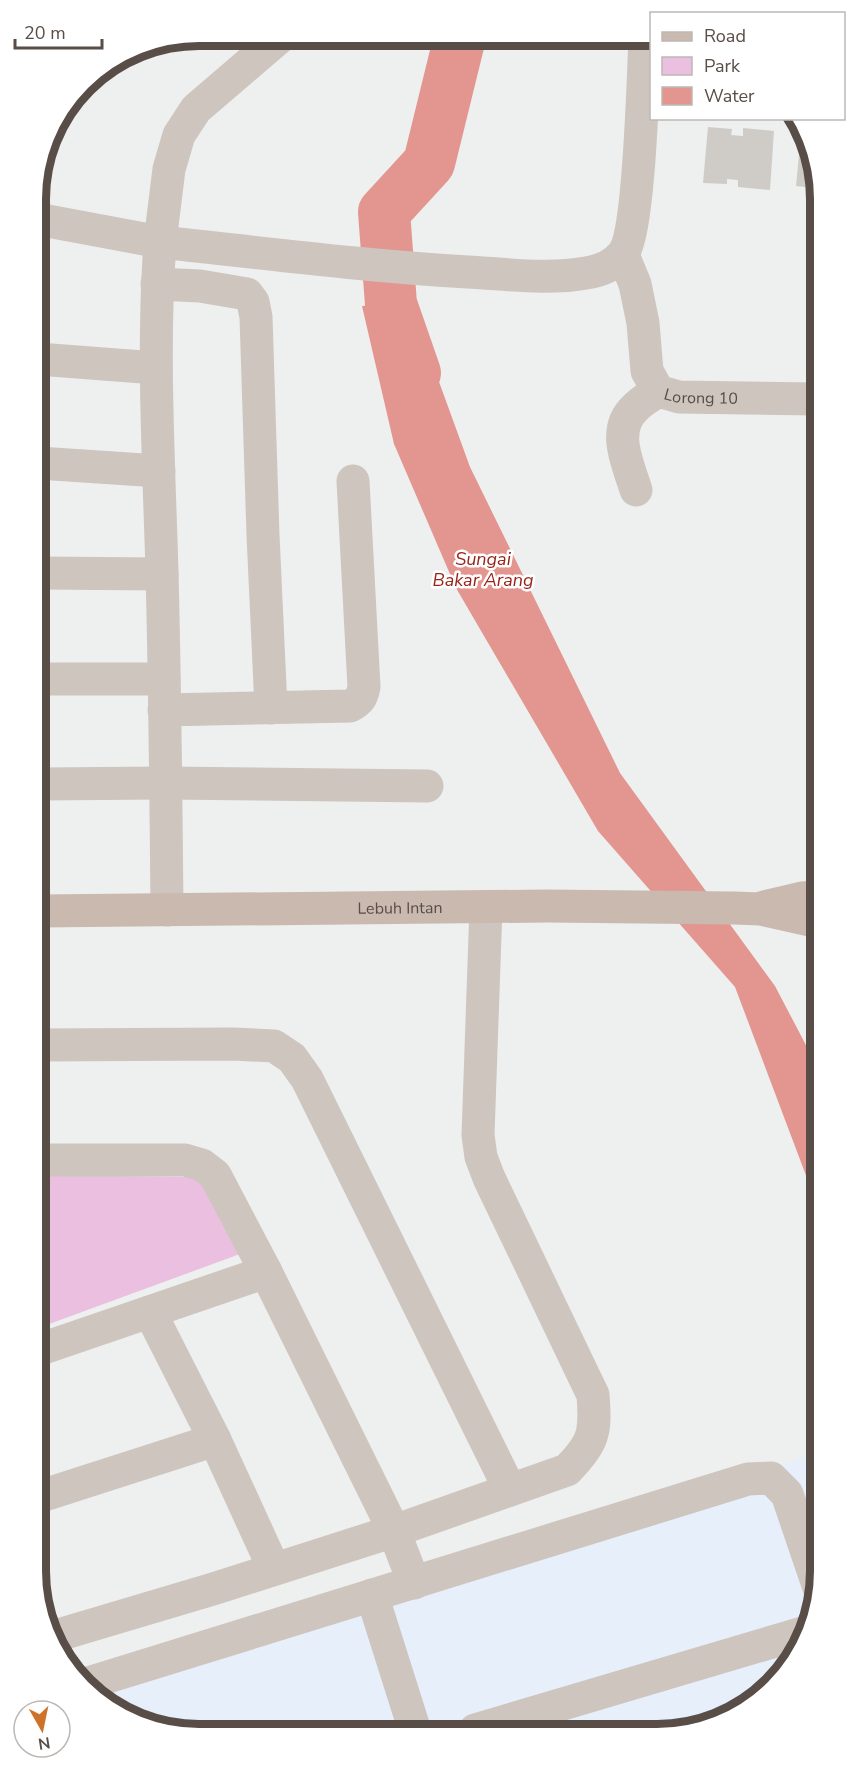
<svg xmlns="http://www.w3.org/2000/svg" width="857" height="1771" font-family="'Nunito Sans',sans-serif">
<rect width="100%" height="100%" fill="#edf0ef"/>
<!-- commercial -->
<polygon fill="#e7effa" points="810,1456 820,1482 821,1583 809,1634 781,1679 700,1729 168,1732 91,1694 79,1675"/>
<!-- green -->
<polygon fill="#eabfdf" points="40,1175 192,1177 211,1191 240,1254 41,1327"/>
<!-- water -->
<polygon fill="#e39690" points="410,302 470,467 620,773 775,986 819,1070 819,1210 735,987 598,831 456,588 394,444 362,306"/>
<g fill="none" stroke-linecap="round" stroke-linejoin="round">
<!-- river -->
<polyline stroke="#e39690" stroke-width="52" points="415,373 391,304 384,212 429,163 459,41 456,38"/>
</g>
<!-- building -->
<g fill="#cfccc7">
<polygon points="708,127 732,129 731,135 743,136 743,128 774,131 770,190 738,187 738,180 727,179 727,184 703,183"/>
<polygon points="801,134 815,157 815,188 796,186"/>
</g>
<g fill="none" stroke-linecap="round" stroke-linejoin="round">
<!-- minor -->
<g stroke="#cec5bf" stroke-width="33">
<polyline points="37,219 160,242 169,169 179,135 196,109 280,37"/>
<path id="s1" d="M623 255 635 284 643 323 647 371 658 391 679 397 816 399"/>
<polyline points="157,284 200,286 247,294 253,302 256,317 263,535 271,708"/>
<polyline points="38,359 156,368"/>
<polyline points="38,463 159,471"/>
<path d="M636 490C628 464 611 430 635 408 641 401 651 396 658 391"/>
<polyline points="39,573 162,574"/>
<polyline points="39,679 164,679"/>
<path d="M164 710 350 706C360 701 362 697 364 687L353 481"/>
<polyline points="39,784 165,783 427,786"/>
<path d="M167 910C166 798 165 686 162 573 159 463 152 352 160 242 263 253 365 266 468 272 507 274 548 280 586 273 599 271 613 266 622 255 640 234 643 75 645 39"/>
<polyline points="40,1045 233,1044 274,1046 292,1058 307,1079 510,1490"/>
<polyline points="40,1160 185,1160 202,1165 215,1175 266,1272 394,1531 414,1583"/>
<polyline points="150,1312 215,1440 274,1569"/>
<polyline points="41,1349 266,1272"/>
<polyline points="41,1496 215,1440"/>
<polyline points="372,1595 415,1731"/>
<path d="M55 1636 213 1589 394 1531 567 1470C594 1443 596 1432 593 1395L489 1178 481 1157 478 1135 486 907"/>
<polyline points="85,1684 748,1479 771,1478 787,1494 819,1588"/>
<polyline points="475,1730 809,1631"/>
</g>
<!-- major -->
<g stroke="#cab9af" stroke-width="33">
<polyline points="764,907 802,898 818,897"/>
<path id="s2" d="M40 911 547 906 734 908 760 909 818 922"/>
</g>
</g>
<g text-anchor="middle" stroke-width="5" stroke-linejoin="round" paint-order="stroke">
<!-- street labels -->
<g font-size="16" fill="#594d47" stroke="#fff">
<text dy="6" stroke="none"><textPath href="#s1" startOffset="186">Lorong 10</textPath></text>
<text dy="6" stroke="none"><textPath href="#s2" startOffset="360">Lebuh Intan</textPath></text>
</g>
<!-- water labels -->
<g font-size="18" font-style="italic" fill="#9a2319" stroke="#fff">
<text x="483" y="565">Sungai<tspan x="483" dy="21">Bakar Arang</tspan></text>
</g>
</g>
<!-- crop -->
<path d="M0 0H857V1771H0ZM199 46H657A153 153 0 0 1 810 199V1571A153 153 0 0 1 657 1724H199A153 153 0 0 1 46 1571V199A153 153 0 0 1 199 46Z" fill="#fff" fill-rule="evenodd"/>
<path fill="none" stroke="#594d47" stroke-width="8" d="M199 46H657A153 153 0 0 1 810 199V1571A153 153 0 0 1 657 1724H199A153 153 0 0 1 46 1571V199A153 153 0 0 1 199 46Z"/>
<!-- legend -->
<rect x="650" y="12" width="195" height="108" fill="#ffffff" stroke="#bdb8b5" stroke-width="1.5"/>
<rect x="662" y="32" width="30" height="9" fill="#cab9af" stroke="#bdb8b5" stroke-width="1.5"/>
<text x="704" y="42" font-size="18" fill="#594d47">Road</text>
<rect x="662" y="57" width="30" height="18" fill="#eabfdf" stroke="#bdb8b5" stroke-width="1.5"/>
<text x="704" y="72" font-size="18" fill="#594d47">Park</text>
<rect x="662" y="87" width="30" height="18" fill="#e39690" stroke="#bdb8b5" stroke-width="1.5"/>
<text x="704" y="102" font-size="18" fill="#594d47">Water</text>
<!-- north arrow -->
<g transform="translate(42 1729) rotate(171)"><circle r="28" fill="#ffffff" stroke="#bdb8b5" stroke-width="1.5"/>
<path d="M0-4.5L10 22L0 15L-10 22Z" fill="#ce7129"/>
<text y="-9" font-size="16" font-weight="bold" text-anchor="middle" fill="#594d47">N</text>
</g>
<!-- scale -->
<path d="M15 39v9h87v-9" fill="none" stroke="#594d47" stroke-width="3"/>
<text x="24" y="39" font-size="18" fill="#594d47" stroke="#ffffff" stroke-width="4.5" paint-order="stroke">20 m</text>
</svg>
